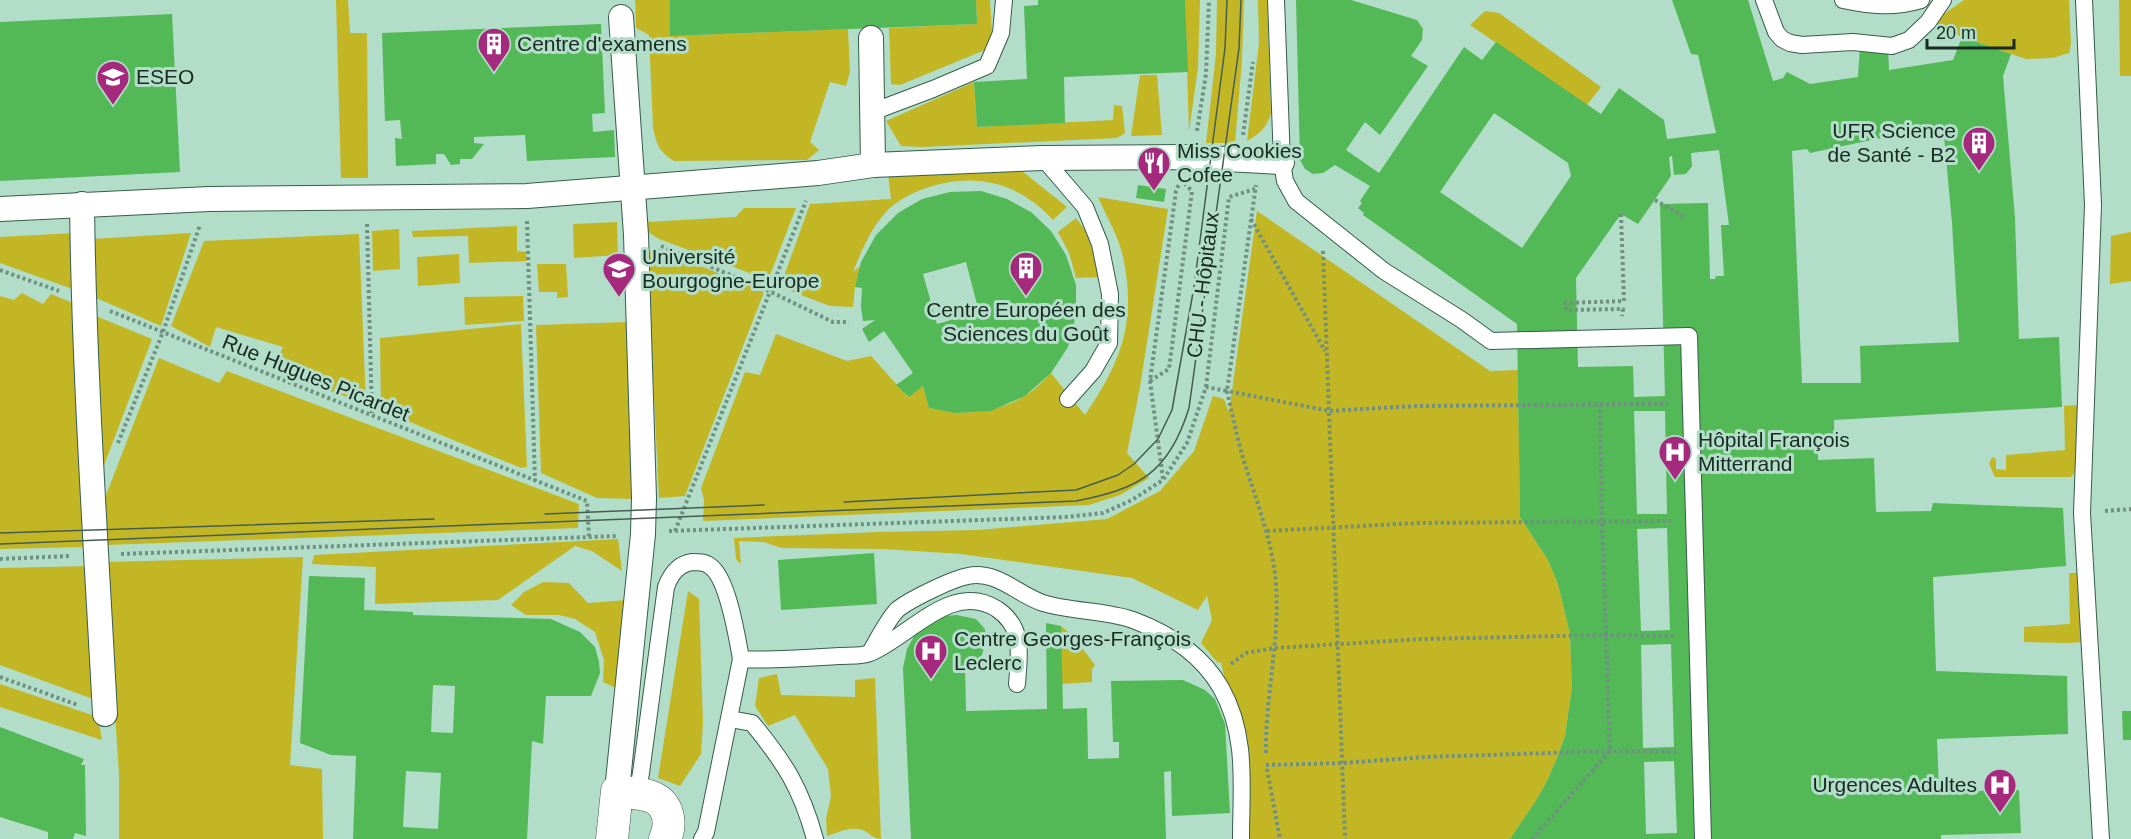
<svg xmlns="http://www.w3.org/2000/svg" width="2131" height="839" font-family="Helvetica,sans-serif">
<rect width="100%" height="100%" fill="#b2ddc8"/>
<!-- green -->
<g fill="#c2b625">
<polygon points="336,0 348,0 350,33 367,33 368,178 341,178"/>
<path d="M635 0H670V36L848 29 850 72 846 86 830 82 810 142 819 150 807 160 674 161C659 151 657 146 653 128L649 35 636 28Z"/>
<polygon points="976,0 990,0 992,34 985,50 900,85 891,84 889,28 977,24"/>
<polygon points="1185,0 1200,0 1198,67 1189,132"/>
<polygon points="1217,0 1244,0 1242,60 1235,143 1206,143 1216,54"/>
<path d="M1258 0H1267L1271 113C1267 128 1259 134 1247 141L1259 43Z"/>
<polygon points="1964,0 2069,0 2071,44 2069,53 2053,58 2026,59 1962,37 1931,23"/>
<polygon points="2119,0 2131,0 2131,76 2120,76"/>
<polygon points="1485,11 1499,13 1601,87 1587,105 1470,25"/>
<polygon points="1140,75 1157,75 1162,135 1131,136"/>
<polygon points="974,82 977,127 1113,120 1114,105 1122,106 1125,133 1117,138 923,147 901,146 886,121"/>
<path d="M1022 171 1067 207 1053 220C1022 186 984 174 940 184 923 188 903 196 890 208 872 225 862 250 853 272L860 266 855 287 853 307 830 306 780 287 810 204 891 199 888 174Z"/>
<path d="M1098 197 1168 209 1140 387 1127 453 1149 478 1120 495 1089 505 703 521 704 500 701 488 745 372 760 375 776 334 847 361 871 356 908 397 923 386 929 408C963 415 991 415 1023 397 1033 392 1043 381 1051 373L1085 415C1121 362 1137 322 1123 257 1119 237 1106 216 1098 197Z"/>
<polygon points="744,208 796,208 768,280 659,239 648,232 647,222 736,217"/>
<polygon points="1257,211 1490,371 1518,370 1520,517 1548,560 1558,584 1570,634 1572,687 1565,736 1557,758 1547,781 1535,802 1510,839 1248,839 1245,775 1221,662 1218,663 1201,643 1212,620 1207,596 1198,610 1132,578 961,554 883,549 781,548 764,542 739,541 741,564 736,559 734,538 878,532 978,530 1107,519 1160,491 1194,451 1213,396 1224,399 1229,412"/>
<polygon points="1076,218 1085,230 1103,277 1076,278 1069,253 1058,232"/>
<polygon points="617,222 618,255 574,258 573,224"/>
<polygon points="517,226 517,251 526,252 527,261 469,263 468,236 413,237 412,231"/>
<polygon points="399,229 400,269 373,271 372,231"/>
<polygon points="2131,232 2131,281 2110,284 2111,236"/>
<polygon points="75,233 78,291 0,263 0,237"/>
<polygon points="191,233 161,326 94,297 92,239"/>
<polygon points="359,234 366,404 273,370 283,347 216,327 210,347 171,326 204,241"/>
<polygon points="654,247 764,292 685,496 659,498 647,255"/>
<polygon points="459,254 460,283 418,286 417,257"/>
<polygon points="537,264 566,264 568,297 557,298 557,292 539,292"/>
<polygon points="22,293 43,304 51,294 78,305 86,547 0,549 0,296 14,300"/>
<polygon points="523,296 524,321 465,325 464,297"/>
<polygon points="96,316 152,339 100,476"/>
<polygon points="627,322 634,499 597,498 541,473 536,325"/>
<polygon points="521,324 527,467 521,468 381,410 380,338"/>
<polygon points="159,358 219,383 227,371 579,504 578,528 107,545 103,503"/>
<polygon points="2079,405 2080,466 2071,477 1995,477 1989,464 1992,457 1996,459 1996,469 2006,470 2006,455 2065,450 2064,406"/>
<polygon points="618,539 622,571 592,551 575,546 498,600 375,604 376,567 312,564 314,555"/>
<polygon points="303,557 290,765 322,769 323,839 119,839 119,774 105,562"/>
<polygon points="91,566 104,703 0,665 0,568"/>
<polygon points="2069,573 2082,573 2082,642 2070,643 2024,642 2024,627 2070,624"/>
<polygon points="543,582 569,583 588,603 627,600 620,690 603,682 604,660 595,632 575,619 559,615 526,615 511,605 524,592"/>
<polygon points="688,591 699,599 703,723 701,754 680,786 658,778"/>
<polygon points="1061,626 1072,635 1095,665 1092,669 1092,682 1062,684"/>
<path d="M777 674 781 695 855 697V680L875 678 881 839C873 839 870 833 863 830 850 826 839 832 827 836L826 819 831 796 828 769 795 715 768 726 755 706 759 678Z"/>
<polygon points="0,684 98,717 102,740 0,707"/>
</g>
<!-- building -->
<g fill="#53b856" fill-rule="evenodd">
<polygon points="670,0 976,0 977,24 670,36"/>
<polygon points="1038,0 1185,0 1188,72 1064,77 1065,123 977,127 974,82 1027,79 1024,6 1038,5"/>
<path d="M1296 0H1351L1417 20 1423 29 1422 40 1411 56 1428 66 1380 135 1365 122 1346 150 1379 173 1464 47 1482 60 1496 42 1601 114 1619 88 1664 120 1667 139 1716 133 1698 55 1691 54 1672 0H1748L1773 81 1783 78 1787 72 1810 84 1858 77 1860 45 1888 47 1889 70 1953 60 1962 37 2011 54 2003 76 2015 218 2019 339 2059 337 2062 407 1834 420 1835 448H1818V460L1874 458 1876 512 1931 511 1933 503 2063 508 2066 566 1933 577 1936 671 2067 676 2068 734 1937 739 1939 792 2019 790 2021 833 1941 835V839H1510L1535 802 1547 781 1557 758 1565 736 1572 687 1570 634 1558 584 1548 560 1520 517 1517 324 1363 215 1364 213 1358 208 1362 203 1360 201 1370 186 1335 165 1323 173 1313 174 1305 169 1300 160ZM1494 113 1568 163 1571 176 1522 248 1440 192ZM1943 125 1952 223 1959 342 1860 346 1861 383H1802L1792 151 1807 149 1810 153ZM1719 150 1729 225H1721L1724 276H1716L1715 279H1710L1708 203 1660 204 1665 396 1634 397 1633 366 1578 367 1576 278 1621 214 1638 224 1671 176 1669 157 1672 156 1674 175 1686 174 1692 166 1691 153ZM1634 411H1665L1667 514H1637ZM1667 528 1670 630 1641 631 1637 529ZM1671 644 1674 747 1643 748 1641 645ZM1674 761 1677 833 1646 834 1644 762Z"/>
<polygon points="172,14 180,172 0,181 0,22"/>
<polygon points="601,24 605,113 592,114 593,132 614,130 615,157 527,161 525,135 474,137 474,143 484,144 472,159 460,159 460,164 451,165 444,154 436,154 436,164 396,166 395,138 402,139 400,120 385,121 382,33"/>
<polygon points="1138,185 1166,189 1164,202 1136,198"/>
<path d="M981 191 1007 199 1031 212 1051 231 1066 255 1076 285V315L1068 347 1051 373 1025 396 991 411 955 413 929 408 923 386 909 397 896 385 913 373 884 331 869 342 862 329 875 320 863 321 861 307 862 288 855 287 861 262 876 235 898 213 922 199 950 192ZM966 262 979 312 937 324 923 274Z"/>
<polygon points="874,553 877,604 781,610 778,560"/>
<path d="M309 576 365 578 364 610 413 612V615L551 619 580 632 595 647 599 662 600 673 591 696H546L543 744 532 741 527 839H353L356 756 331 755 300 743ZM433 685 455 686 453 733 431 732ZM406 771 441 773 438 829 403 827Z"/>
<polygon points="957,615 976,619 985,629 986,639 982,655 974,663 965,666 966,711 1047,709 1046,623 1061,626 1063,709 1087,708 1088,759 1119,758 1119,742 1113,742 1111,681 1183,680 1205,690 1215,699 1225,724 1230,813 1172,816 1171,771 1164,772 1166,839 911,839 903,668 907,649 917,631 944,616"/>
<polygon points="2122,711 2131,711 2131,740 2123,740"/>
<polygon points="0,727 84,759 81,765 85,765 86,836 75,833 73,839 48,839 48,832 0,817"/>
</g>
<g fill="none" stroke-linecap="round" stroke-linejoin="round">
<!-- service casing -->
<g stroke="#365d4b" stroke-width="18">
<g id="service">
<polyline points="1276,0 1282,162 1285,181 1296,201 1384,271 1462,320 1491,341 1689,336 1703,839"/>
<polyline points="1764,0 1776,32 1782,39 1790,43 1802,45 1853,42 1892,46 1909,40 1928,22 1943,0"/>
<path d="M1843 0C1871 6 1894 8 1921 0"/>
<polyline points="2084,0 2093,205 2082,513 2101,839"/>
<polyline points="872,112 933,89 987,66 1001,33 1004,0"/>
<polyline points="1043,158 1085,207 1100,244 1110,294 1109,343 1093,371 1068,399"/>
<path d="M871 651C878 639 889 617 898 609 911 599 952 579 968 576 997 570 1018 595 1043 603 1072 612 1105 610 1133 620 1168 633 1202 655 1221 688 1248 736 1241 786 1241 839"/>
<path d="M730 719 752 723C785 763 801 788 815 839"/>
<path d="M637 794 641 773 666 587C671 574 678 564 692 562 698 562 705 562 710 566 728 578 737 637 741 659 774 661 806 658 838 656 848 655 861 657 870 653 909 637 952 580 997 609 1025 628 1019 655 1017 684"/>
<polyline points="702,839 706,832 741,659"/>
</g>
</g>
<!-- pedestrian casing -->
<g stroke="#365d4b" stroke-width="26">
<g id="pedestrian">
<polyline points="871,38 873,165"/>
<path d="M82 204C84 374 96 544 105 714"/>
<polyline points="0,209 209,199 527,196 818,173 873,165 1043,158 1188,157 1282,162"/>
<polyline points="617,791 643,534 644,498 636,235 621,17"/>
</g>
</g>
<!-- minor casing -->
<g stroke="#365d4b" stroke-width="33">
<path id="minor" d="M612 839 617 791C628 793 642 793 652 797 669 804 672 824 665 839"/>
</g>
<!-- path -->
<g stroke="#709081" stroke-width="4" stroke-dasharray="3 3" stroke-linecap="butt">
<polyline points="1197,131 1206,74 1209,0"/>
<polyline points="1243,135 1253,62"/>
<polyline points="1655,200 1686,218"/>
<polyline points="1621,214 1624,301 1565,303 1566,310 1623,309 1622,316"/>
<polyline points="1251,219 1325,351"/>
<polyline points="527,221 535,481"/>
<polyline points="367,224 372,416"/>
<polyline points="661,246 769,291 833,322 849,322"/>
<polyline points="1323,251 1345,839"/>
<polyline points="0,270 59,291"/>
<polyline points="110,311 587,501 589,537"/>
<polyline points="1150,381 1169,369 1192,191 1185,184"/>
<polyline points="1206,387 1229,197 1255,189"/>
<polyline points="118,443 163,332 200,225"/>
<polyline points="1163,479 1150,381 1176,191 1179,184"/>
<polyline points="2105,511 2131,509"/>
<polyline points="669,531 1066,517 1103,513 1132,500 1163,480 1187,443 1206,387 1227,391 1256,185"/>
<polyline points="675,531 806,201"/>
<polyline points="1267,531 1418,523 1671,521"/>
<polyline points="121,554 617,536"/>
<polyline points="0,559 71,556"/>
<polyline points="1231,664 1246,653 1275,648 1423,639 1605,635 1675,636"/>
<polyline points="0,677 78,705"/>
<path d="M1266 753C1265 693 1282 634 1275 574 1270 534 1255 497 1243 458 1237 436 1232 414 1227 391L1330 411 1415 406 1668 404"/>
<polyline points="1266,765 1343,763 1426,757 1610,751 1679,752"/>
<polyline points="1267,769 1280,839"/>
<polyline points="1532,839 1610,751 1602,521 1600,405"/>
</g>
<!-- service -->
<use href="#service" stroke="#fff" stroke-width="16"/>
<!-- pedestrian -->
<use href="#pedestrian" stroke="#fff" stroke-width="24"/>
<!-- minor -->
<use href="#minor" stroke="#fff" stroke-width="32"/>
<!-- tram -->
<g stroke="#445d51" stroke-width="1.5">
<polyline points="844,502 1076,490 1118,475 1134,464 1158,439 1172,410 1194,287 1225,48 1227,0"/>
<polyline points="545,514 764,505"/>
<polyline points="0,533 434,519"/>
<path d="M0 544 1076 501C1139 489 1169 473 1189 408L1239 48 1241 0"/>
</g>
</g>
<!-- icons -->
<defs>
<g id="building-pin" transform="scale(1.725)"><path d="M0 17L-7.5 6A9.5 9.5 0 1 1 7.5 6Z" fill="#a5297d" stroke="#b2ddc8"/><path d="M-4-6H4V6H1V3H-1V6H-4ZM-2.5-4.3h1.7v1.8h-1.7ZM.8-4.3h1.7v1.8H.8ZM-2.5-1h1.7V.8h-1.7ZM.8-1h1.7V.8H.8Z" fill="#fff"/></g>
<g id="university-pin" transform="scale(1.725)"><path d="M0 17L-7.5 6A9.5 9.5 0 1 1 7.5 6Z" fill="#a5297d" stroke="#b2ddc8"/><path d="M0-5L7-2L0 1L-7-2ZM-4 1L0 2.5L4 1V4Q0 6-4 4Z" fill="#fff"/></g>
<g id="restaurant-pin" transform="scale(1.725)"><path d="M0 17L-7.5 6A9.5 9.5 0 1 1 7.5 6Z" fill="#a5297d" stroke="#b2ddc8"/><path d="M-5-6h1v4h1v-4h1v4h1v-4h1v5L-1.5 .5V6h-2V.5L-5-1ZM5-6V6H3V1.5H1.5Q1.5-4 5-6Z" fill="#fff"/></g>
<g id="hospital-pin" transform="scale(1.725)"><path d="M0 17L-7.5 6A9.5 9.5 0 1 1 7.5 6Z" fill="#a5297d" stroke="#b2ddc8"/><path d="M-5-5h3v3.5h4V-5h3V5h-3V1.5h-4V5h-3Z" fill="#fff"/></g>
</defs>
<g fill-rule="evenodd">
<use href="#building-pin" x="494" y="44"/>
<use href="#university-pin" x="113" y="77"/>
<use href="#building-pin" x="1979" y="143"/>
<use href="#restaurant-pin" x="1154" y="163"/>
<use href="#building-pin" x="1026" y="268"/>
<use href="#university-pin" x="619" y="269"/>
<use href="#hospital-pin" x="1675" y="452"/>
<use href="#hospital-pin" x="931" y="651"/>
<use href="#hospital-pin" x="2000" y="785"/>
</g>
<g text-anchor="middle" stroke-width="6" stroke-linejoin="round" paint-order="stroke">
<!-- poi labels -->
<g font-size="21" fill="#192a22" stroke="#b2ddc8" text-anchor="start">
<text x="517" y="51">Centre d'examens</text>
<text x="136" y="84">ESEO</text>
<text x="1956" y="138" text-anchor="end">UFR Science<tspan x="1956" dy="24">de Santé - B2</tspan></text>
<text x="1177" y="158">Miss Cookies<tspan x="1177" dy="24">Cofee</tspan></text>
<text x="642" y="264">Université<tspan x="642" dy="24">Bourgogne-Europe</tspan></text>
<text x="1026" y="317" text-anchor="middle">Centre Européen des<tspan x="1026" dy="24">Sciences du Goût</tspan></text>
<text x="1698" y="447">Hôpital François<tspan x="1698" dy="24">Mitterrand</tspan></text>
<text x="954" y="646">Centre Georges-François<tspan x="954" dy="24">Leclerc</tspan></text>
<text x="1977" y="792" text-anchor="end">Urgences Adultes</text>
</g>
<!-- street labels -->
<g font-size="21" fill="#192a22" stroke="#b2ddc8">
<text transform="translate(1203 285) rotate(-83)" y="7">CHU - Hôpitaux</text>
<text transform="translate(316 378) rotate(22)" y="7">Rue Hugues Picardet</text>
</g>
</g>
<!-- scale -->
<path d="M1927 39v9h87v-9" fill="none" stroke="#192a22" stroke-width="3"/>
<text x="1936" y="39" font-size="18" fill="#192a22" stroke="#b2ddc8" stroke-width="4.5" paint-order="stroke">20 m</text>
</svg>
